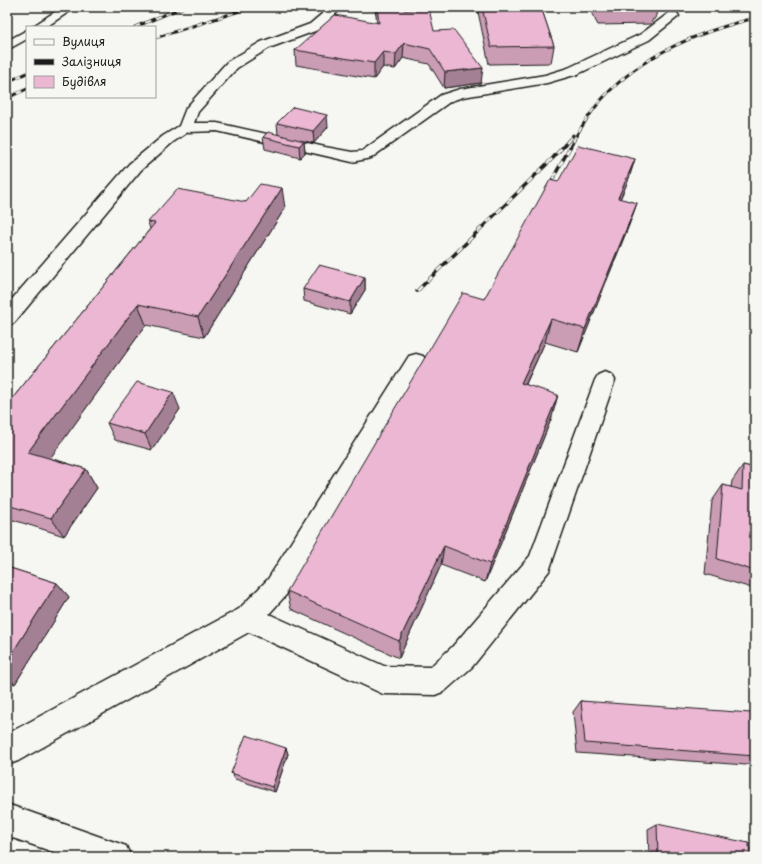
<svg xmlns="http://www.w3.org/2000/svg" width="762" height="864" font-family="'Playpen Sans',sans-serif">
<rect width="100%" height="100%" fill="#f6f6f2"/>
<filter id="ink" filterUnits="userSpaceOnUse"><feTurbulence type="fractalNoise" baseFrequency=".025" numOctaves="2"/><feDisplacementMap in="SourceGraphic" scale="8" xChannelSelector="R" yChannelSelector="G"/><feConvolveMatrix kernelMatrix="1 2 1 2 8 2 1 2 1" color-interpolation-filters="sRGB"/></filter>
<g filter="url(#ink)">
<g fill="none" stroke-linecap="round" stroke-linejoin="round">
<!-- minor casing -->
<g stroke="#1c1c1c" stroke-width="3">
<g id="minor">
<polygon points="330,7 343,7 318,30 269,48 237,68 198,112 194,123 217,123 325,147 352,152 362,151 441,95 460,89 545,75 568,68 641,34 669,13 677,13 679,16 649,40 578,74 547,83 463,97 451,101 371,158 352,162 217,131 188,132 173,142 141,170 14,323 7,325 7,305 129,164 163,136 179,126 186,108 227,62 261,42 310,24"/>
<polygon points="416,354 423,356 426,361 286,595 269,614 384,666 430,667 452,647 530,556 595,380 598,375 605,372 612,375 615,380 549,571 472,667 445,691 435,695 383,694 249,632 18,761 7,765 7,734 239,609 268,579 409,356"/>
<polygon points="7,804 126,846 131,857 68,857 7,836"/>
</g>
</g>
<!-- major casing -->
<g stroke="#1c1c1c" stroke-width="3">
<g id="major">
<polygon points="62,7 76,7 46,27 32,27"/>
<polygon points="27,30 27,39 7,50 7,41"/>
</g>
</g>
<!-- minor -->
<use href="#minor" fill="#f6f6f2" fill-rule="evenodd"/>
<!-- major -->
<use href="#major" fill="#f6f6f2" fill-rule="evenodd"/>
<!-- rail-far1 casing -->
<g stroke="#1c1c1c" stroke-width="3">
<g id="rail-far1">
<polyline points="135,27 183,7"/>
<polyline points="155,38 252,7"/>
<polyline points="7,82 27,73"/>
<polyline points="7,98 27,89"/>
<polyline points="568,141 573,135"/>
<path d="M573 141C582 126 591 111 603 98 643 54 698 32 755 18"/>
</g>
</g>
<!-- rail casing -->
<g stroke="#1c1c1c" stroke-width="3.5">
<g id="rail">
<polyline points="546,191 574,140"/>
<polyline points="417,291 553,158 569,140"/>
</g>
</g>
<!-- rail-far1 -->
<use href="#rail-far1" stroke="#f6f6f2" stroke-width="2" stroke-dasharray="5.5" stroke-linecap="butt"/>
<!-- rail -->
<use href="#rail" stroke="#f6f6f2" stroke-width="2.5" stroke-dasharray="7" stroke-linecap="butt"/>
</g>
<!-- wall -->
<g fill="#ca9db5" stroke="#1c1c1c">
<polygon points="375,7 403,7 404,10 434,31 481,83 444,88 429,64 403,58 395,69 383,67 374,79 296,65 295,50 377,23"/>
<polygon points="477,7 541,7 554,46 551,63 489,64"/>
<polygon points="588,7 658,7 655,19 653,19 651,24 598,25"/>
<polygon points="277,123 328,127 314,143 304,141 305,153 300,158 265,149 263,137 278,135"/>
<polygon points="635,159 628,181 620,199 637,203 629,225 578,352 545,342 526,384 552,417 485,582 441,565 399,658 291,609 287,591 484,299 558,182"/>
<polygon points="246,202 285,208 204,337 146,325 50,458 86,469 97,488 64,536 7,518 7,405 150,229 148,222"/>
<polygon points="365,277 365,290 350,314 304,301 303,289"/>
<polygon points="180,409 152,450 115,440 107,423"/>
<polygon points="743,465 755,468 755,589 705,574 712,501 723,485 731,487 732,481"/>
<polygon points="7,567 57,583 69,597 15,684 7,681"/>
<polygon points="581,701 755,730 755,760 746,765 577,753 573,712"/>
<polygon points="286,748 288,754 275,792 235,779 231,773"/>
<polygon points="657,824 750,857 649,857 648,829"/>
</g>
<!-- shaded-wall -->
<g fill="#a48094" stroke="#1c1c1c">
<polygon points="404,43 403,58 395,69 396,54"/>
<polygon points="383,52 383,67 374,79 374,63"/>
<polygon points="483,68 481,83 444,88 445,72"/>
<polygon points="327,115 328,127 314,143 313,131"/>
<polygon points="304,141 305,153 300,158 299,146"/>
<polygon points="635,159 628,181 611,220 618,198"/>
<polygon points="282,188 285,208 204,337 198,317"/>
<polygon points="637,203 629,225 578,352 585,329"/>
<polygon points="365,277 365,290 350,314 350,302"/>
<polygon points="138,304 146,325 41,471 28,452"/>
<polygon points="551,319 545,342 516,405 521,383"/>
<polygon points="173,392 180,409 152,450 145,434"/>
<polygon points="558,395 552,417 485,582 490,564"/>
<polygon points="86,469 97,488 64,536 51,518"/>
<polygon points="444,546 441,565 399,658 399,641"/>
<polygon points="57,583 69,597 15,684 7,677 7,661"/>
<polygon points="286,748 288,754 275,792 272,787"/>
</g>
<!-- building -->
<g fill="#ebb7d3" stroke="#1c1c1c">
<polygon points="377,7 403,7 404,10 429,9 434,31 454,30 483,68 445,72 430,49 404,43 396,54 383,52 374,63 295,50 335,15 379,23"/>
<polygon points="482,7 541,7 554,46 491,47"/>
<polygon points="293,107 327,115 313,131 277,123"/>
<polygon points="268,132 304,141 299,146 263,137"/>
<polygon points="578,145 635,159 618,198 637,203 585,329 551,319 521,383 558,395 490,564 444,546 399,641 287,591 463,293 484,299 550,180 558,182"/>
<polygon points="260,184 282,188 198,317 138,304 28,452 86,469 51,518 7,505 7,405 155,223 148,222 177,189 246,202"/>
<polygon points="319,265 365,277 350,302 303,289"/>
<polygon points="137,382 173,392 145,434 107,423"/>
<polygon points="743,465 755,468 755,571 717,559 723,485 742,490"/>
<polygon points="7,567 57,583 7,661"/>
<polygon points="581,701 751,713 755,730 755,756 585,743"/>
<polygon points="246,735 286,748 272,787 231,773"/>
<polygon points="657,824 749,843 750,857 665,857 658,856"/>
</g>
</g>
<!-- margin -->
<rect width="762" height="864" fill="none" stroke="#f6f6f2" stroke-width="24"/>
<rect x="12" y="12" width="738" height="840" fill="none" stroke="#1c1c1c" stroke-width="1.5" filter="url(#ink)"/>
<!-- legend -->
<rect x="26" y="26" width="130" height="72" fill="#f6f6f2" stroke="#9f9f9c"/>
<rect x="34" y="39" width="20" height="6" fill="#f6f6f2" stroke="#9f9f9c"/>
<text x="62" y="46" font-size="12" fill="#1c1c1c">Вулиця</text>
<rect x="34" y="59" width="20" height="6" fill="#1c1c1c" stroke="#9f9f9c"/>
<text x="62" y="66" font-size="12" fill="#1c1c1c">Залізниця</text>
<rect x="34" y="76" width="20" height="12" fill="#ebb7d3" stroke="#9f9f9c"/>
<text x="62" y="86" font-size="12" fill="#1c1c1c">Будівля</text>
</svg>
